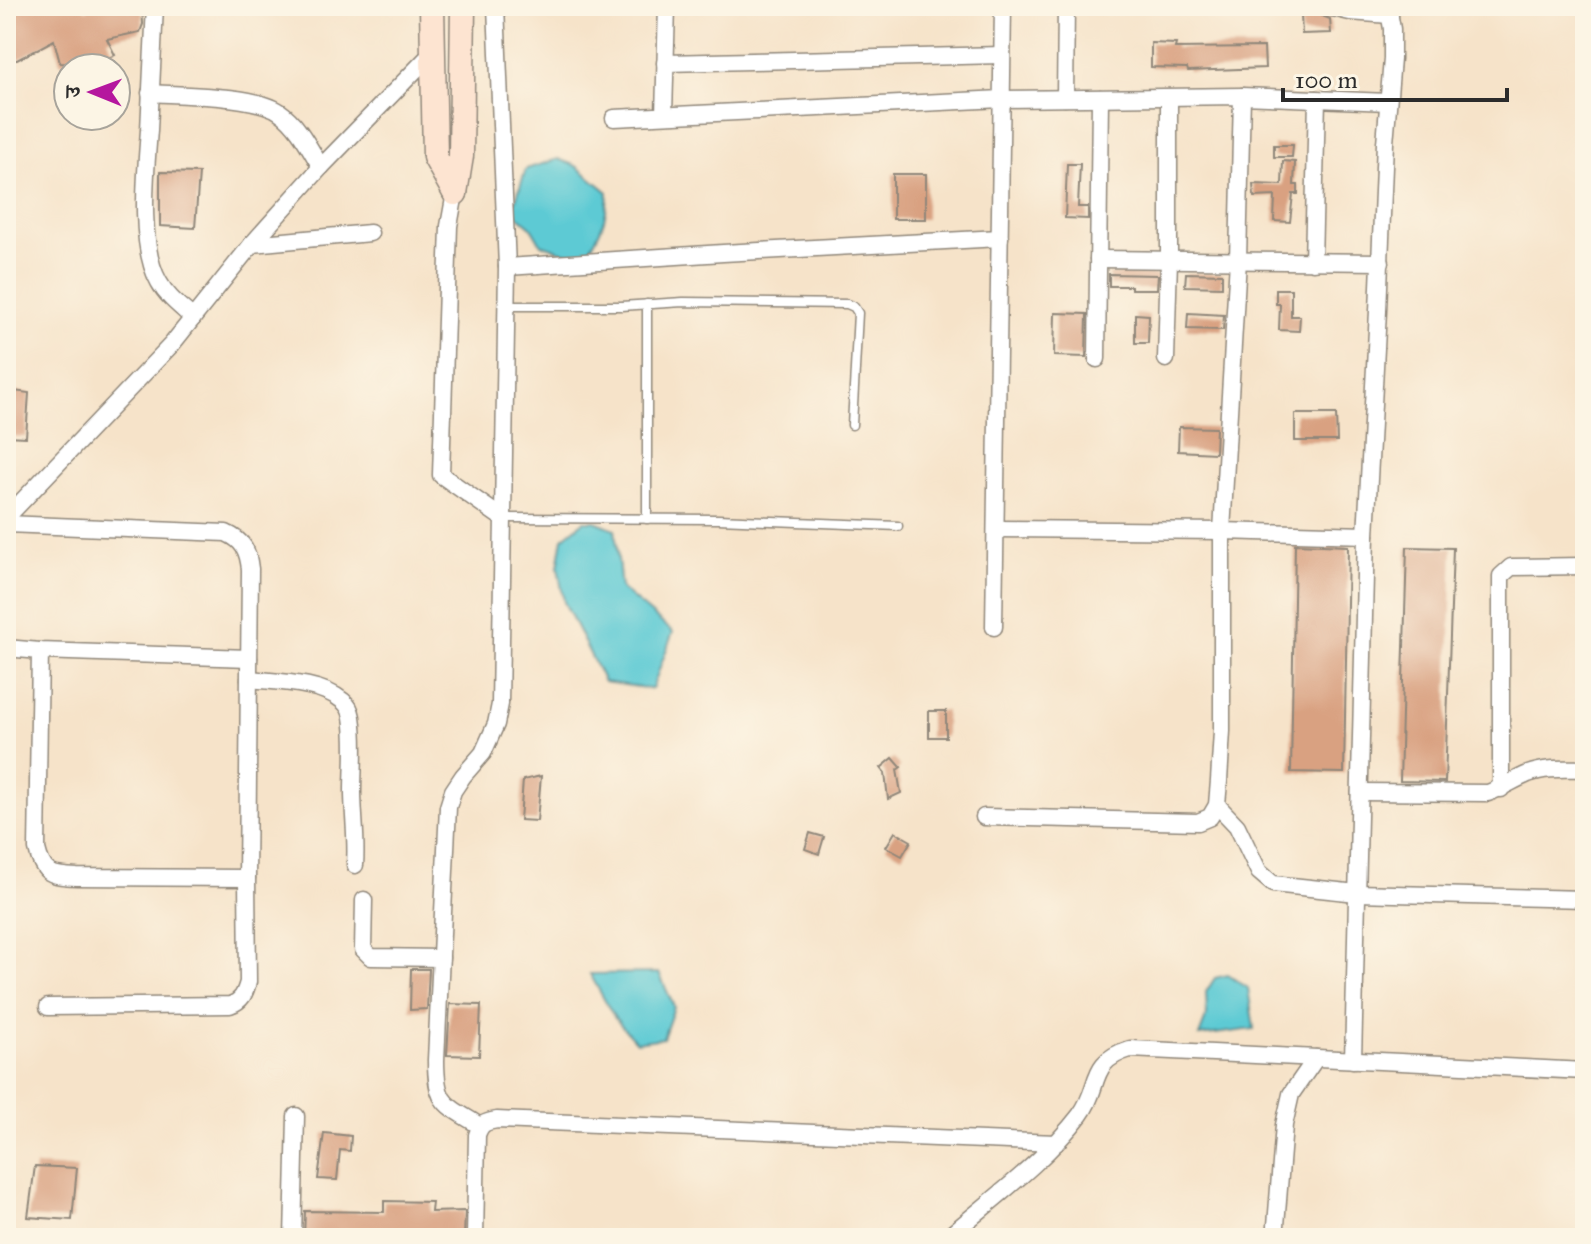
<svg xmlns="http://www.w3.org/2000/svg" width="1591" height="1244" font-family="'IM FELL Great Primer','Noto Serif Devanagari',serif">
<rect width="100%" height="100%" fill="#fcf5e5"/>
<filter id="ink" filterUnits="userSpaceOnUse"><feTurbulence type="fractalNoise" baseFrequency=".0125" numOctaves="2"/><feDisplacementMap in="SourceGraphic" scale="16" xChannelSelector="R" yChannelSelector="G"/><feConvolveMatrix kernelMatrix="1 2 1 2 8 2 1 2 1" color-interpolation-filters="sRGB"/></filter>
<filter id="wash" filterUnits="userSpaceOnUse"><feTurbulence type="fractalNoise" baseFrequency=".006" numOctaves="4" result="noise"/><feDisplacementMap in="SourceGraphic" scale="32" xChannelSelector="R" yChannelSelector="G"/><feGaussianBlur stdDeviation="1.8" result="paint"/><feColorMatrix in="noise" values="0 0 0 0 0 0 0 0 0 0 0 0 0 0 0 0 0 1.4 0 .05"/><feComposite in="paint" operator="in"/></filter>
<g filter="url(#wash)">
<rect width="100%" height="100%" fill="#f6e3c9"/>
<!-- water -->
<g fill="#5dcad4" stroke="#447a80" stroke-width="2">
<path d="M558 159 576 166 608 192C607 221 599 235 584 259L541 244 531 227 512 211 526 169Z"/>
<polygon points="584,521 595,521 615,529 621,589 673,632 652,689 604,682 564,602 558,567 563,538"/>
<polygon points="659,973 674,1007 663,1038 636,1042 614,1017 590,974"/>
<polygon points="1228,975 1248,988 1254,1029 1199,1036 1207,1015 1206,992 1215,978"/>
</g>
<g id="blocks">
<!-- building -->
<g fill="#d9a181">
<polygon points="6,6 82,6 86,10 95,6 142,6 143,24 140,32 107,39 115,55 92,66 60,63 54,40 17,60 6,60"/>
<polygon points="1317,14 1330,19 1331,33 1302,34 1301,15"/>
<polygon points="1151,43 1176,44 1175,48 1264,47 1265,68 1188,71 1187,68 1151,67"/>
<polygon points="1274,145 1293,145 1292,157 1274,157"/>
<polygon points="1283,161 1295,162 1294,185 1298,185 1298,194 1293,194 1290,222 1274,221 1275,196 1254,197 1253,184 1282,185"/>
<polygon points="1067,164 1080,164 1078,207 1088,207 1088,219 1065,218"/>
<polygon points="160,172 199,173 195,228 160,226"/>
<rect x="893" y="174" width="33" height="45"/>
<polygon points="1186,273 1222,274 1222,287 1185,286"/>
<polygon points="1109,274 1158,275 1157,289 1131,289 1131,286 1109,286"/>
<polygon points="1276,289 1291,289 1291,316 1300,316 1299,331 1279,330 1280,304 1276,304"/>
<polygon points="1055,313 1087,314 1086,357 1054,356"/>
<polygon points="1188,313 1224,315 1223,330 1187,329"/>
<polygon points="1135,314 1149,315 1148,343 1135,343"/>
<polygon points="7,390 29,393 26,437 6,436"/>
<polygon points="1295,414 1336,414 1337,441 1295,441"/>
<polygon points="1179,427 1216,428 1215,453 1178,451"/>
<polygon points="1295,544 1348,546 1344,773 1291,772"/>
<polygon points="1407,547 1453,548 1445,782 1400,781"/>
<rect x="929" y="711" width="17" height="26"/>
<polygon points="893,758 901,767 897,770 901,793 888,799 885,773 881,768"/>
<polygon points="541,776 537,821 520,820 523,780"/>
<polygon points="895,832 911,841 902,856 886,847"/>
<polygon points="810,833 824,837 819,854 805,849"/>
<polygon points="411,969 429,969 427,1009 410,1010"/>
<polygon points="450,1004 481,1005 479,1056 447,1055"/>
<polygon points="324,1133 351,1136 350,1151 340,1150 337,1180 318,1179"/>
<polygon points="35,1166 77,1168 72,1220 28,1217"/>
<polygon points="384,1201 432,1202 431,1212 465,1211 464,1238 304,1238 305,1211 384,1212"/>
</g>
</g>
</g>
<g filter="url(#ink)">
<use href="#blocks" fill-opacity="0" stroke="#90877a" stroke-width="2"/>
<g fill="none" stroke-linecap="round" stroke-linejoin="round">
<!-- lane casing -->
<g stroke="#90877a" stroke-width="11">
<g id="lane">
<polyline points="507,306 621,306 683,302 847,304 854,307 858,313 852,425"/>
<polyline points="503,518 718,519 898,526"/>
<polyline points="647,519 647,304"/>
</g>
</g>
<!-- street casing -->
<g stroke="#90877a" stroke-width="19">
<g id="street">
<path d="M155 6C153 47 151 88 149 130 146 171 138 246 159 282 167 297 181 307 193 318"/>
<polyline points="1324,6 1350,12 1390,15"/>
<polyline points="665,63 1002,55"/>
<path d="M150 93C181 95 257 95 280 112 298 124 310 149 321 167"/>
<polyline points="1065,98 1066,6"/>
<polyline points="664,115 667,6"/>
<polyline points="614,118 1002,99 1242,96 1388,102"/>
<polyline points="455,193 449,226 441,475 502,518"/>
<polyline points="252,244 370,233"/>
<polyline points="1098,259 1381,262"/>
<polyline points="1313,262 1317,99"/>
<polyline points="507,267 723,253 1000,238"/>
<polyline points="1097,359 1100,98"/>
<polyline points="1166,359 1169,260 1169,97"/>
<polyline points="6,518 172,344 252,244 321,167 432,53"/>
<path d="M6 524 226 533C244 541 248 551 250 569L247 878 248 982C245 993 242 1001 230 1005L48 1007"/>
<polyline points="996,529 1222,531 1366,535"/>
<polyline points="994,627 1003,6"/>
<polyline points="6,648 40,651 249,658"/>
<path d="M40 651 37 849C43 875 52 876 77 877L247 878"/>
<path d="M249 679C277 682 321 682 343 701 348 705 351 711 352 717 356 741 353 767 353 791 353 816 357 840 355 865"/>
<polyline points="1501,789 1501,576 1511,567 1585,566"/>
<path d="M1360 792 1488 793C1502 788 1514 780 1528 774 1546 767 1566 769 1585 769"/>
<polyline points="1217,805 1237,826 1259,872 1273,884 1357,893 1585,899"/>
<polyline points="984,817 1198,822 1210,817 1217,805 1219,781 1222,731 1222,531 1238,260 1242,96"/>
<polyline points="364,900 363,949 371,957 441,958"/>
<polyline points="1353,1060 1366,535 1378,311 1385,143 1392,59 1392,29 1388,6"/>
<path d="M480 1126C445 1104 436 1105 436 1060L448 807 453 791 463 776 483 753 496 724 500 704 507 267 496 6"/>
<polyline points="293,1238 296,1116"/>
<path d="M475 1238 477 1135C481 1123 485 1122 497 1120L1056 1143"/>
<path d="M947 1238C991 1200 1045 1161 1080 1115 1102 1086 1087 1062 1130 1049L1585 1071"/>
<polyline points="1275,1238 1284,1125 1291,1094 1316,1058"/>
</g>
</g>
<!-- secondary casing -->
<g stroke="#90877a" stroke-width="27">
<g id="secondary">
<polyline points="432,6 435,157 455,193"/>
<polyline points="455,193 461,156 463,6"/>
</g>
</g>
<!-- lane -->
<use href="#lane" stroke="#fff" stroke-width="8"/>
<!-- street -->
<use href="#street" stroke="#fff" stroke-width="16"/>
<!-- secondary -->
<use href="#secondary" stroke="#fde4d1" stroke-width="24"/>
</g>
</g>
<!-- margin -->
<rect width="1591" height="1244" fill="none" stroke="#fcf5e5" stroke-width="32"/>
<!-- north arrow -->
<g transform="translate(92 92) rotate(271)"><circle r="38" fill="#fcf5e5" stroke="#a8a49b" stroke-width="2"/>
<path d="M0-6L14 30L0 20L-14 30Z" fill="#b5179e"/>
<text y="-12" font-size="22" font-weight="bold" text-anchor="middle" fill="#2b2b2b">उ</text>
</g>
<!-- scale -->
<path d="M1283 88v12h224v-12" fill="none" stroke="#2b2b2b" stroke-width="4"/>
<text x="1295" y="88" font-size="24" fill="#2b2b2b" stroke="#fcf5e5" stroke-width="6" paint-order="stroke">100 m</text>
</svg>
